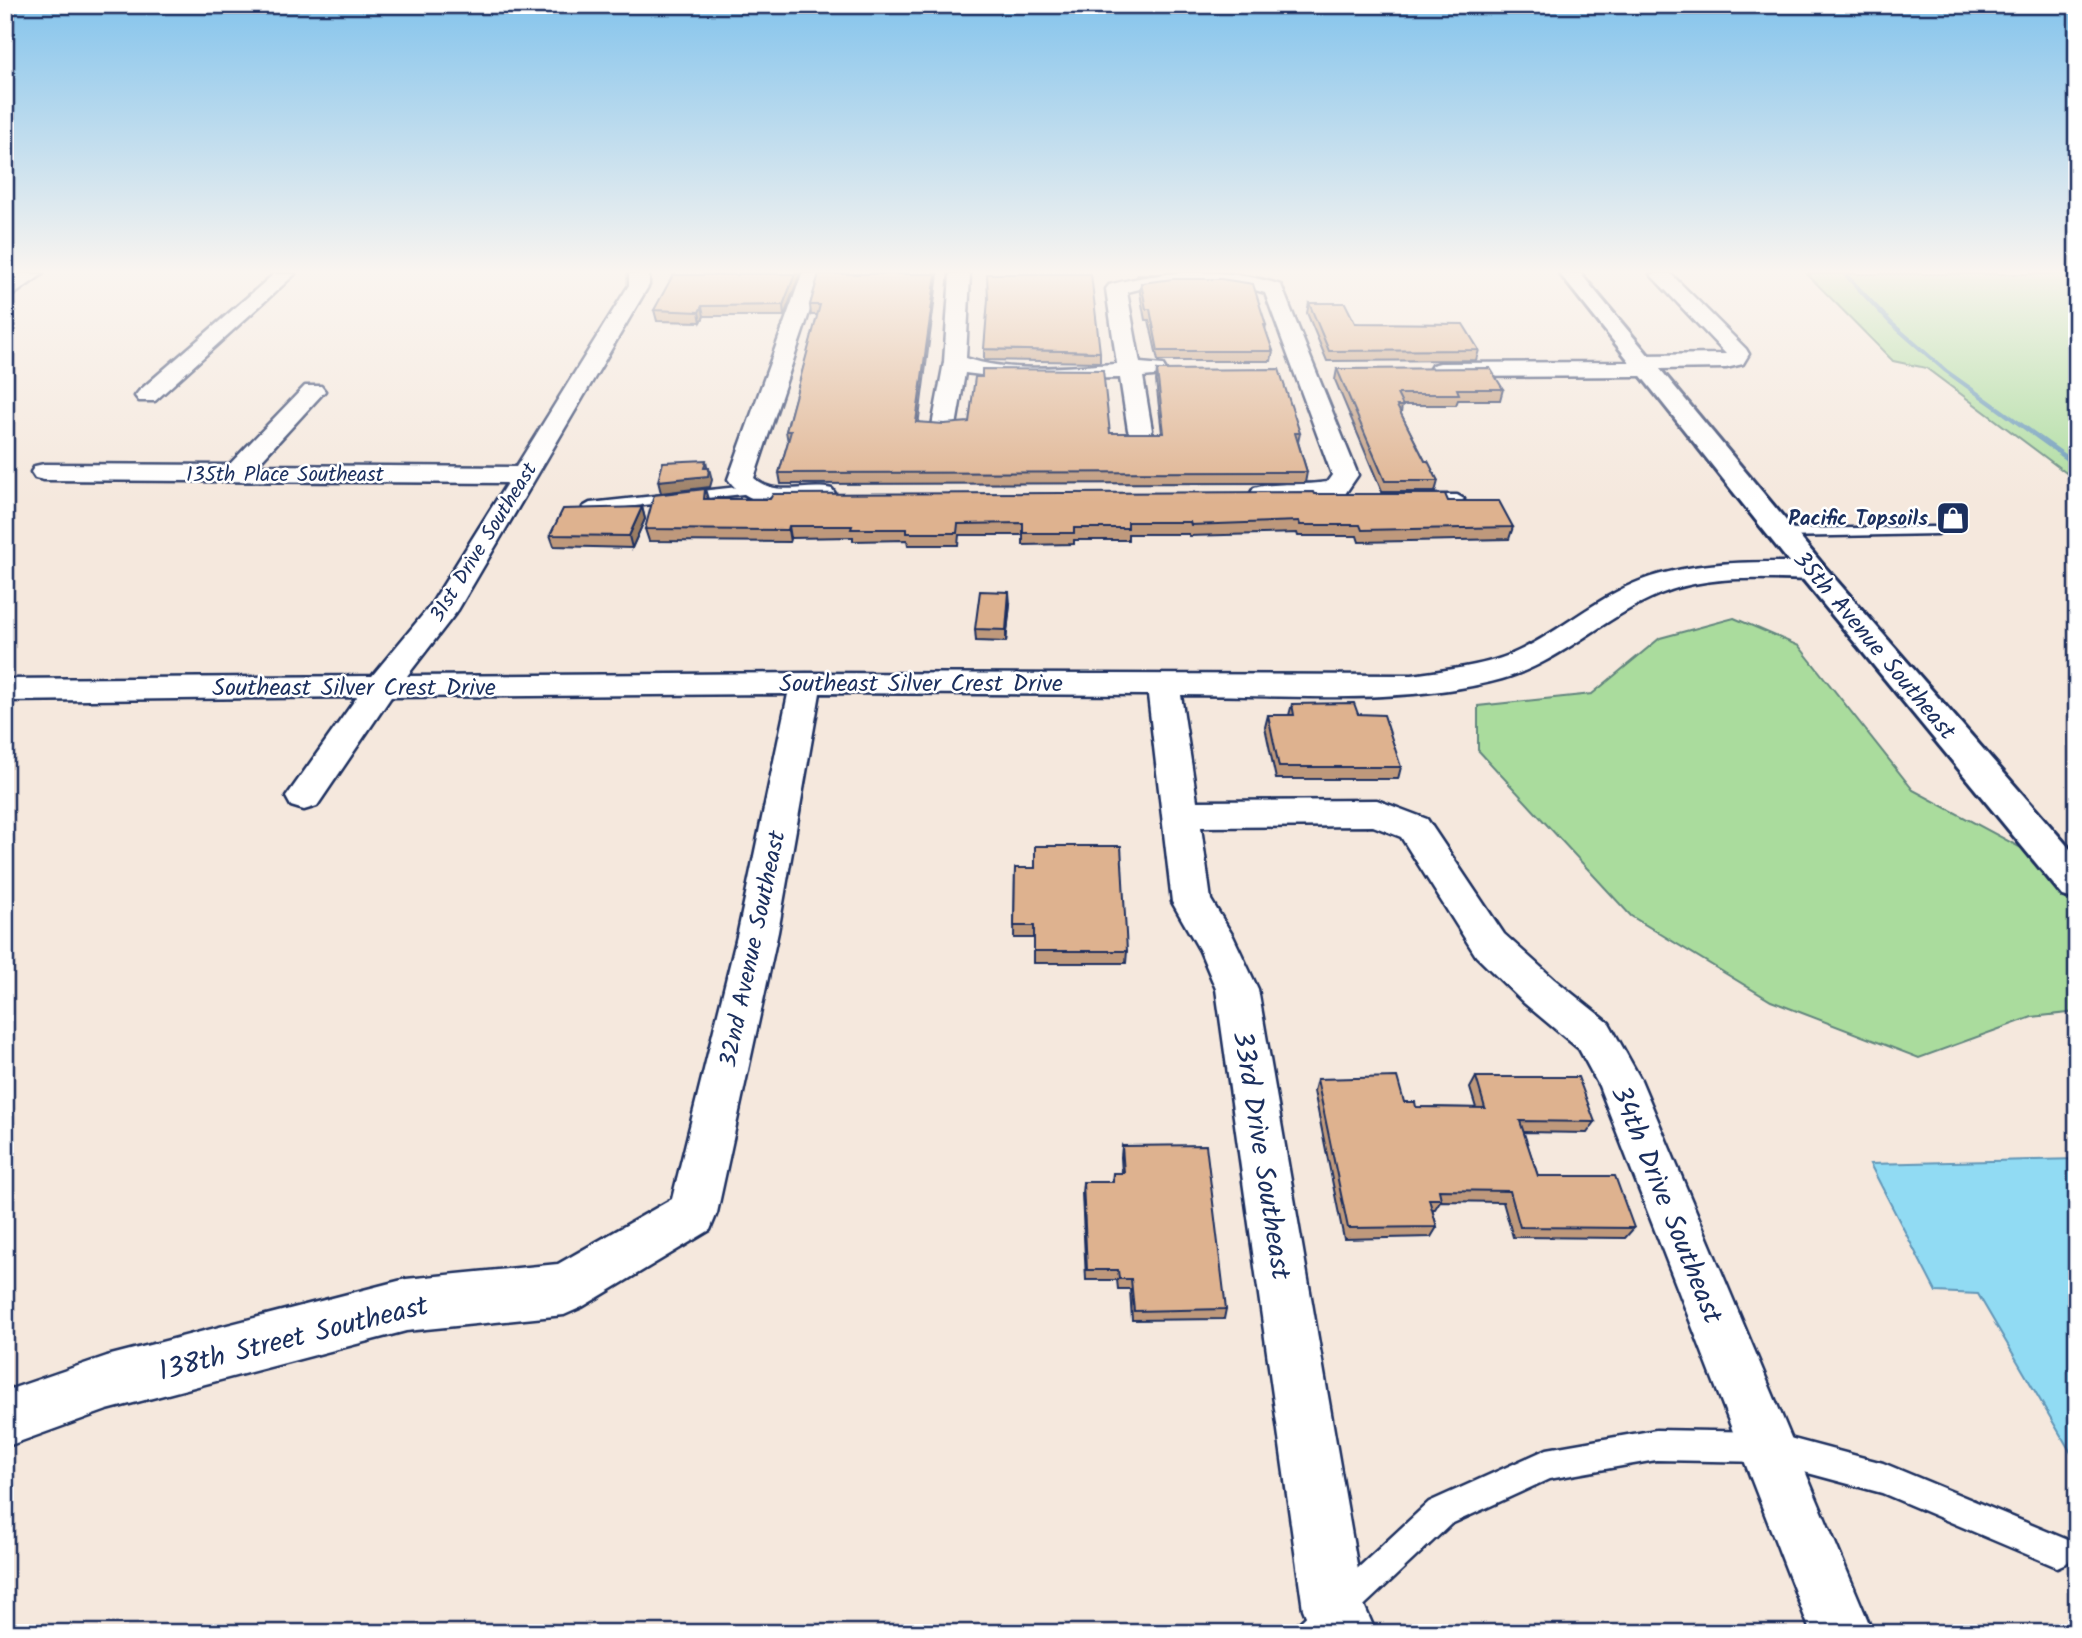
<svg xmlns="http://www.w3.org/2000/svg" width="2082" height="1638" font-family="Kalam,sans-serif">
<rect width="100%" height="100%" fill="#f5e8dd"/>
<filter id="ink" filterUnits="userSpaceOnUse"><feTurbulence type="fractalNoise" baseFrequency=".0143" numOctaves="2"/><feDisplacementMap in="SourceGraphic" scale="14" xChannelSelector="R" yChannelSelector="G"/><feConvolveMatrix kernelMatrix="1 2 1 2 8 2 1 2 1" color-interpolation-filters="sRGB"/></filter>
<g filter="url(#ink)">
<!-- green -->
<g fill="#aadc9d" stroke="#62867e" stroke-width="2">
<polygon points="1807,274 2077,274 2077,481 1926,368 1893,361"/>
<polygon points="1734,618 1799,646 1913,790 2077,878 2077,1012 2032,1017 1919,1058 1771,1001 1631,916 1478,750 1478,706 1592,694 1660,638"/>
</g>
<!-- water -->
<polygon fill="#91dbf3" stroke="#6296b7" stroke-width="2" points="2077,1159 2077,1463 1978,1294 1936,1292 1870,1164"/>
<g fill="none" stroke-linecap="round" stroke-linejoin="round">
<!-- stream -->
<polygon fill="#6296b7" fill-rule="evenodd" points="1842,274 1848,274 1893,322 1948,370 2077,462 2077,468 1944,372 1889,324"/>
<!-- service casing -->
<g stroke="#1b2f5e" stroke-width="5">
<g id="service">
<polygon points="747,486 752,487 752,493 590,511 583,507 590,503"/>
<polygon points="1423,495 1457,495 1464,499 1457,503 1418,502 1418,496"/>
<polygon points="1933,527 1938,528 1940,531 1938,534 1781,537 1774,533 1781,529"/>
<polygon points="1656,1430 1767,1432 1883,1463 2068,1540 2073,1551 2068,1562 2057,1567 1882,1493 1767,1462 1656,1460 1549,1479 1451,1524 1335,1633 1295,1633 1300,1622 1429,1502 1547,1449"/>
</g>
</g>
<!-- minor casing -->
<g stroke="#1b2f5e" stroke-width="5">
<g id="minor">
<polygon points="20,274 43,274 12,296 5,298 5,283"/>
<polygon points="274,274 295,274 155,401 139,401 135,396 139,391"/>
<path d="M629 274H649V285L458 610 407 676 806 673 1412 675C1445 670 1480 667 1512 654 1558 634 1595 598 1642 580 1697 560 1754 562 1812 562L1822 565 1827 571 1822 577 1812 580C1762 579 1708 574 1660 594 1604 617 1561 662 1502 679 1404 706 1283 695 1181 695L1197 801 1377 800 1427 819 1504 934 1554 979 1609 1023 1641 1080 1873 1633H1811L1599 1086 1579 1049 1524 1003 1476 956 1401 837 1373 826 1201 827 1211 900 1233 936 1258 989 1364 1605 1376 1633H1313L1303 1609 1216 989 1200 951 1172 902 1148 695 820 693 778 932 717 1213 710 1230 582 1307 564 1315 406 1331 107 1410 5 1447V1391L107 1356 406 1279 558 1264 672 1199 738 932 788 694 391 697 317 806 304 810 291 806 286 797 357 697 5 701V679L372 676 430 606 507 483 44 480 35 478 31 472 35 466 44 464 229 465 305 386H321L325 391 257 465 516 467 629 285Z"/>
<path d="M802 274H822L754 478C775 498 807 483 832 489L836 495 832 501C799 509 749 510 728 479Z"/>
<path d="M950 274H970L966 358C1013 374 1069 366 1117 364L1106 289 1109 285C1163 270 1227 267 1281 285L1358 475 1345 494C1316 501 1283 507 1254 500L1250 494 1254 488C1277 482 1303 486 1327 482L1332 475 1265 293C1228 280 1164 282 1127 292L1140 363 1163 365 1166 370 1163 375 1143 377 1152 430 1149 435 1140 437 1131 435 1128 430 1120 378 1022 380 965 373 956 426 953 431 944 433 935 431 932 426 944 362Z"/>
<polygon points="1650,274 1671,274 1746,349 1749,354 1743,364 1726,368 1657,369 1654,374 1646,376 1440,377 1432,375 1429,370 1432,365 1440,363 1629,362 1632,357 1640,355 1726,354"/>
</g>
</g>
<!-- tertiary casing -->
<g stroke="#1b2f5e" stroke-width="6">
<polygon id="tertiary" points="1560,274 1581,274 1823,565 2077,857 2077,900 2063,896 1801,577"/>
</g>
<!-- service -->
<use href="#service" fill="#fff" fill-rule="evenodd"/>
<!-- minor -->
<use href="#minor" fill="#fff" fill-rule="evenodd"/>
<!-- tertiary -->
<use href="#tertiary" fill="#fff" fill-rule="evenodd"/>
</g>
<!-- wall -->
<g fill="#bf997b" stroke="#1b2f5e" stroke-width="2">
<polygon points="739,274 800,274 784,316 704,316 701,322 657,321 654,310 738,275"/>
<polygon points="819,274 918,423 1110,433 1162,433 1156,381 1157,370 1300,433 1298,442 1307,472 1305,483 781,484 779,473 788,442 786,431 818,315 811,315 810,305"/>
<polygon points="1141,283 1266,325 1265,330 1273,351 1271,361 1158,361 1149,320 1145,320 1140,293"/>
<polygon points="1309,303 1355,323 1479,350 1476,360 1327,361 1307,313"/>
<polygon points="984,349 1100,352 1100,362 984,360"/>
<polygon points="1337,369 1503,389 1500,400 1458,400 1456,405 1402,405 1401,414 1425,461 1438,481 1435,492 1382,492 1335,380"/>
<polygon points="705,489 708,499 1314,494 1448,501 1513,527 1509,539 1359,542 1357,536 1298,536 1297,533 1189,536 1189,534 1128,534 1128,540 1074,540 1074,544 1023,545 1023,535 959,535 958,545 908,545 907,540 853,541 853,537 791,538 790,542 649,541 645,529"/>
<polygon points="642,507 645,519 632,548 554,546 550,535"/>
<polygon points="1010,604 1006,642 976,641 975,629"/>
<polygon points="1292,704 1358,714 1401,767 1398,779 1276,779 1265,727 1268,715 1289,715"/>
<polygon points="1015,868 1127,951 1126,963 1034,963 1034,938 1014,938"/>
<polygon points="1476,1077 1595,1122 1587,1133 1523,1132 1538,1176 1634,1228 1625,1238 1513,1237 1503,1202 1440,1201 1435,1209 1432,1209 1437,1227 1431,1237 1344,1239 1314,1091 1317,1079 1404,1102 1416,1107 1476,1108 1470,1088"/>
<polygon points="1122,1146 1226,1309 1224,1319 1132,1320 1130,1289 1118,1289 1117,1280 1086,1280 1082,1193 1083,1182 1112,1182 1113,1173 1122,1173 1121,1157"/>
</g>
<!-- shaded-wall -->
<g fill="#9b7d64" stroke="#1b2f5e" stroke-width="2">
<polygon points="795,274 800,274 784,316 783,305"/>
<polygon points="936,274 938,274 917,433 916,422"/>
<polygon points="1138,274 1160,274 1137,276"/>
<polygon points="702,306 704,316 701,322 699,312"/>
<polygon points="706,460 708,472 709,468 712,480 710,487 661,493 658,481 704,468"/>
<polygon points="642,507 645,519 632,548 629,536"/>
<polygon points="789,526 791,538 790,542 788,530"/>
<polygon points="1009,592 1010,604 1006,642 1006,630"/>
</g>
<!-- building -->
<g fill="#deb28f" stroke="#1b2f5e" stroke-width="2">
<polygon points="739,274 795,274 783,305 702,306 699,312 654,310 673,275 738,275"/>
<polygon points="819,274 936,274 916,422 944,424 969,422 975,377 982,377 982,369 1103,370 1110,433 1164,433 1157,370 1279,369 1300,433 1295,433 1307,472 779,473 791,431 786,431 820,305 810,305"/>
<polygon points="987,274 1091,274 1100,352 984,349 988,299"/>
<polygon points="1173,279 1221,279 1253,284 1266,325 1264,325 1273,351 1158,351 1150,309 1146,309 1141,283"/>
<polygon points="1309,303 1345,303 1355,323 1463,324 1479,350 1329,351"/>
<polygon points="1490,368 1503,389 1457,389 1459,394 1397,394 1403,406 1397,406 1425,461 1428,461 1438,481 1385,481 1337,369"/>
<polygon points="706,460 704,468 709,468 708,476 658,481 663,462"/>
<polygon points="705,489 704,499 770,499 773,494 1313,492 1314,494 1445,494 1448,501 1499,501 1513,527 1362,530 1360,525 1300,525 1299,521 1191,525 1190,522 1128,522 1128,528 1074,528 1074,533 1023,533 1023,523 958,524 957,533 907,533 907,529 851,529 852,526 789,526 788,530 645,529 654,495"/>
<polygon points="642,507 629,536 550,535 563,509"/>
<polygon points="980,591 1009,592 1006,630 975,629"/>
<polygon points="1354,703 1358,714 1384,715 1401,767 1279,767 1268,715 1294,715 1292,704"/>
<polygon points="1035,846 1121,846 1127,951 1034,951 1034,926 1014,926 1015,868 1035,868"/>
<polygon points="1397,1077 1404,1102 1415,1102 1416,1107 1485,1108 1476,1077 1578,1077 1595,1122 1520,1121 1538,1176 1615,1176 1634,1228 1520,1227 1510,1191 1439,1190 1441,1199 1429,1199 1437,1227 1348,1228 1317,1079"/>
<polygon points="1206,1145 1226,1309 1134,1311 1131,1279 1119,1279 1118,1270 1087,1270 1083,1182 1113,1182 1113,1173 1124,1173 1122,1146"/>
</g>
</g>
<!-- sky -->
<linearGradient id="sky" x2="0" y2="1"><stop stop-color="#85c4ec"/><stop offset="0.54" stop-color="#faf5f0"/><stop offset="1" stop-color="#faf5f0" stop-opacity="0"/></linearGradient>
<rect width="2082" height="503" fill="url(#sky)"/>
<!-- icons -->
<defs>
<g id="shop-square" transform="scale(1.75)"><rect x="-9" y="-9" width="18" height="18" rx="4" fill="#1b2f5e" stroke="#fff"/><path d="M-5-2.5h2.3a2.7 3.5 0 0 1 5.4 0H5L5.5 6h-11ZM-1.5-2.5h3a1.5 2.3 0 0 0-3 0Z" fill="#fff"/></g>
</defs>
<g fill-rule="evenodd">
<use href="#shop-square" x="1953" y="518"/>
</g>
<g text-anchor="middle" stroke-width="5" stroke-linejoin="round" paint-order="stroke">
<!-- far-street labels -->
<g font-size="21" fill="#1b2f5e" stroke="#fff">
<text x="285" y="481">135th Place Southeast</text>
<text transform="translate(483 542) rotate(-58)" y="7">31st Drive Southeast</text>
</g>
<!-- far-poi labels -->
<g font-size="21" font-weight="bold" fill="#1b2f5e" stroke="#fff" text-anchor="end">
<text x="1928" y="525">Pacific Topsoils</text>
</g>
<!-- street labels -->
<g font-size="24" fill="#1b2f5e" stroke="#fff">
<text transform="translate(1875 645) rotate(50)" y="8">35th Avenue Southeast</text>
<text x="921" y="691">Southeast Silver Crest Drive</text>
<text x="354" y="695">Southeast Silver Crest Drive</text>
<text transform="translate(752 949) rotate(-78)" y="8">32nd Avenue Southeast</text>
</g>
<!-- near-street labels -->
<g font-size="28" fill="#1b2f5e" stroke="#fff">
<text transform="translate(1263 1155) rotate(81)" y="10">33rd Drive Southeast</text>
<text transform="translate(1668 1204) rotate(68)" y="10">34th Drive Southeast</text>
<text transform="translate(293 1337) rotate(-14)" y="10">138th Street Southeast</text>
</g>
</g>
<!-- margin -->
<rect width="2082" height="1638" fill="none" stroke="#fff" stroke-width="28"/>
<rect x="14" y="14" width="2054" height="1610" fill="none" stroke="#1b2f5e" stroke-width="2.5" filter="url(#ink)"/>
</svg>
